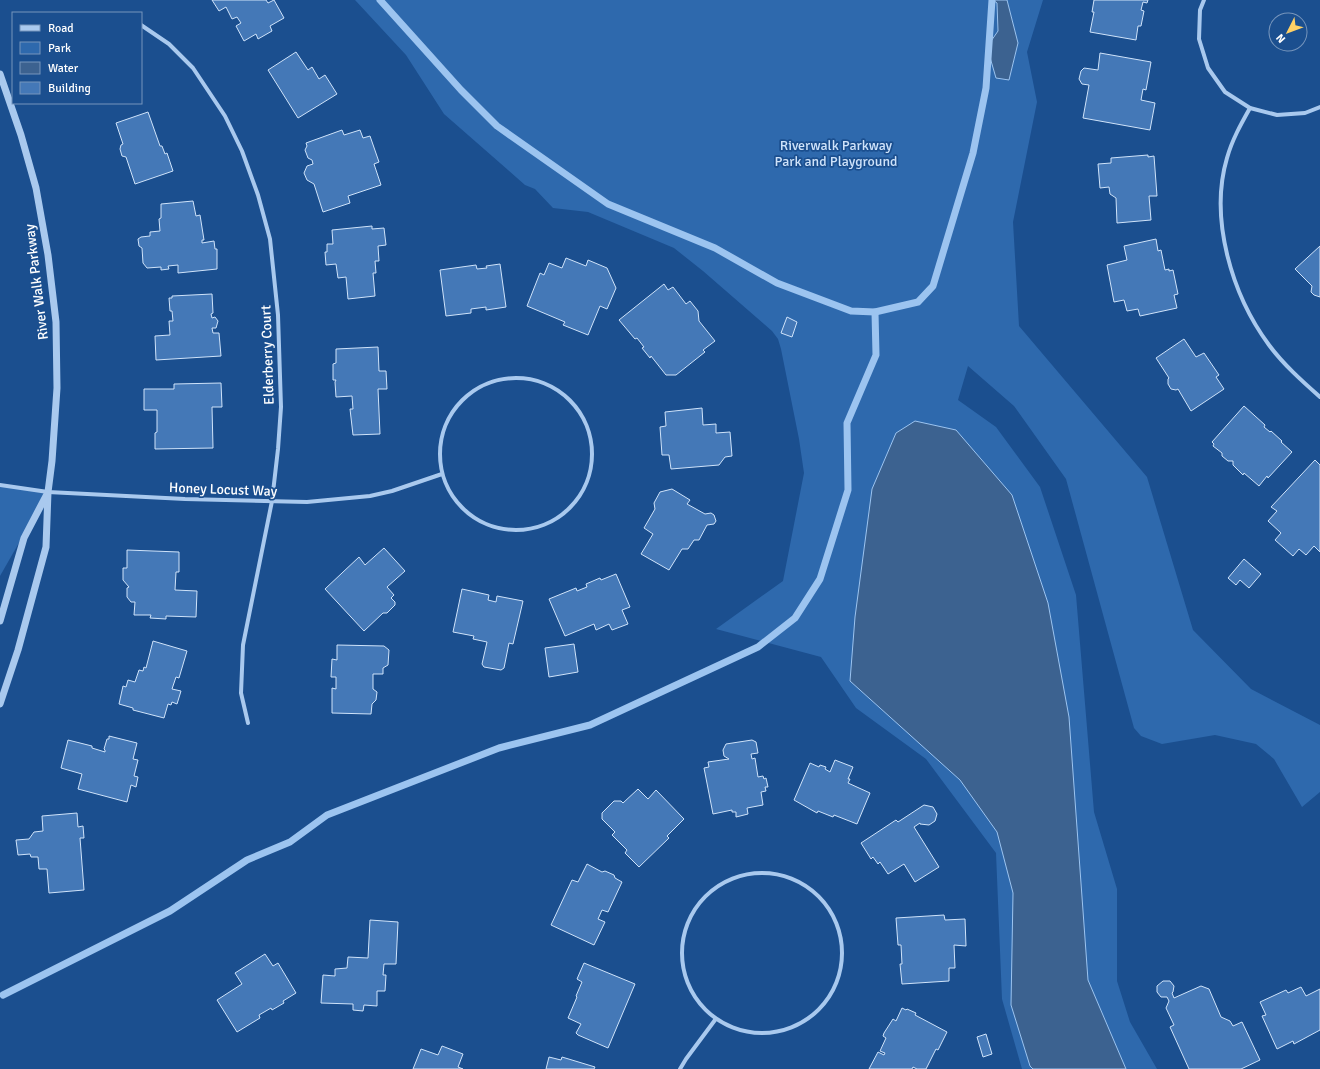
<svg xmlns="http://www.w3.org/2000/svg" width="1320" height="1069" font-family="Signika,sans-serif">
<rect width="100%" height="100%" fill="#1b4f8f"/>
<!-- green -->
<g fill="#2e69ad">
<polygon points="355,0 994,0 997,3 998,31 993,38 1009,80 1018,43 1007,0 1043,0 1027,52 1037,102 1013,222 1019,326 1147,477 1193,630 1251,689 1320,725 1320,792 1302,807 1274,759 1256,744 1215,735 1162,744 1141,736 1134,728 1066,479 1014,406 968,366 958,400 996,427 1040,487 1076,595 1094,812 1117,889 1117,981 1130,1022 1157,1069 1022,1069 1002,999 996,853 926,759 856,708 821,657 716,629 783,581 804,473 799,439 781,349 778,339 772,331 703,271 674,248 588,212 553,208 535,189 525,185 444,114 406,55"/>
<polygon points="0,486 48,492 0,576"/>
</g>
<!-- water -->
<g fill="#3c6290" stroke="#9cc4f0">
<polygon points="993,0 1007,0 1018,43 1009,80 996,78 987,47 998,31 997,3"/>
<polygon points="915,421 956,430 1012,495 1048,603 1069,717 1088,980 1126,1069 1033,1069 1030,1066 1011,1005 1013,893 997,832 960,780 850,681 855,617 872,489 896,433"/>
</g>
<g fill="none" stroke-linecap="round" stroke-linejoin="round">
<!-- stream -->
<g stroke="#9cc4f0" stroke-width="7">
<polyline points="380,0 461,90 497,126 608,204 715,248 777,283 851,311 875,312 918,302 933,286 973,153 986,88 992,0"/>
<polyline points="3,995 170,911 247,860 290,842 327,815 499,748 590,725 758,647 795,618 820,579 848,490 847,423 876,355 875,312"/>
</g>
</g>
<!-- building -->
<g fill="#4478b7" stroke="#cfe3fa">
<polygon points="212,0 266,0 268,3 274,0 284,18 270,26 272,31 258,39 256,34 244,41 236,26 241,23 237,17 232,19 226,7 219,11"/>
<polygon points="1094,0 1148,0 1147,3 1143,2 1141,10 1144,11 1141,26 1138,26 1136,40 1090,32 1094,12 1092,12"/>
<polygon points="296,52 308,70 312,67 319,79 325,75 337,94 298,118 268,70"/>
<polygon points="1100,53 1151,62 1146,90 1143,89 1141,100 1155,103 1150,130 1083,118 1089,85 1082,84 1079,79 1081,71 1084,68 1098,70"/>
<polygon points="148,112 160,146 162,146 165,154 167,153 173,171 135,184 126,157 122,156 120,149 121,145 123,144 116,123"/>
<polygon points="342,130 344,135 360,130 363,138 370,136 379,162 374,164 381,185 348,196 350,203 323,212 314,184 307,180 304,173 307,166 313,164 312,160 308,158 305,150 307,146 306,143"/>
<polygon points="1148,155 1148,157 1154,156 1157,196 1149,196 1151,220 1117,223 1116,198 1110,194 1109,187 1100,188 1098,164 1111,163 1111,158"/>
<polygon points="193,201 196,216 200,215 204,240 202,240 202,243 214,241 215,249 217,249 217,269 178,273 178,265 168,266 169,269 161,270 161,267 147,268 143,263 142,248 139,246 138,239 141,237 150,236 150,232 160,231 159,219 161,218 161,204"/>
<polygon points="372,226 372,229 384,228 386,245 378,246 379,261 375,261 376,273 373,273 375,296 348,299 346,277 338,278 336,264 326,265 325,252 327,252 327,244 333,244 332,230"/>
<polygon points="1156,239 1158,251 1161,250 1165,270 1169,269 1169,271 1173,270 1178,294 1174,295 1177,308 1140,316 1138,309 1127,311 1124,300 1114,302 1107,265 1127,260 1124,246"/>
<polygon points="1320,246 1320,297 1314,295 1311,292 1312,286 1295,269"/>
<polygon points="566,258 586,266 588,260 607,268 616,288 607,309 600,306 588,335 563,325 565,322 527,306 540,273 544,275 549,263 562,268"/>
<polygon points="500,264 506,307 486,310 486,307 471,309 471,313 446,316 440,270 476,265 477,269 487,268 486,266"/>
<polygon points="664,284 668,290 673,287 686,304 690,301 698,311 699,321 715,341 703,350 705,352 676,375 666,375 651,356 650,358 642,348 644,347 637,338 635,339 619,320"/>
<polygon points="212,294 213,313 211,314 212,318 215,317 218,321 216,328 212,328 213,333 219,333 221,356 156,360 155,336 170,335 169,321 173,321 172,311 170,311 169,298 172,298 172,296"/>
<polygon points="787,317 797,322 792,337 781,333"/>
<polygon points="1184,339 1196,357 1204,353 1219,375 1216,377 1224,389 1191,411 1178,389 1176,390 1171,389 1168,384 1168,379 1169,378 1156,358"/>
<polygon points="378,347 379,371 386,371 387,389 378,389 380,434 353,435 350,409 353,409 352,396 336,397 335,382 336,380 333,380 333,364 336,363 336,349"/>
<polygon points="221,383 222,407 212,407 213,448 155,449 155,433 157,432 157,410 144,410 144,389 174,389 174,384"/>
<polygon points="1244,406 1265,425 1264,427 1270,432 1271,431 1282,441 1281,442 1292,452 1268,478 1267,476 1259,486 1244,473 1243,475 1233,465 1233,461 1228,461 1222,456 1222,453 1213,446 1214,444 1212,442"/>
<polygon points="702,408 703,425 716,424 716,433 730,432 732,456 725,457 719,465 671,469 669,455 662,455 660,427 666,426 665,412"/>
<polygon points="1315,460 1320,465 1320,552 1314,546 1306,555 1299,549 1293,556 1275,540 1281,533 1268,521 1277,511 1271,507"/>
<polygon points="672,489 690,500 687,504 705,514 711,513 714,515 716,521 714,524 707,525 699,540 694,540 688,549 682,549 669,570 641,554 653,534 644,528 655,509 654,503 660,492"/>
<polygon points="384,548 405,571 387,587 394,595 391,598 395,602 395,605 387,613 383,613 364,631 325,589 359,557 365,565"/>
<polygon points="127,550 179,552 179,572 176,572 175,590 197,591 196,617 166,616 166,619 150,618 151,615 134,615 135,602 131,602 127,597 127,588 129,587 123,580 123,568 127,568"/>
<polygon points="1244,559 1261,574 1249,588 1240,580 1236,585 1228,578"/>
<polygon points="616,574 630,607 622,610 628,624 612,630 609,624 596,630 594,624 565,636 549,599 576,588 577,591 587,587 586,584 600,578 601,580"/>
<polygon points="462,589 489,595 488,600 496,602 497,596 523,601 513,644 509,643 504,668 501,670 484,667 482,664 487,642 473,639 474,636 453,632"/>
<polygon points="153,641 187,651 179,678 176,677 172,689 181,691 177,704 172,702 171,705 168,704 164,718 133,710 133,708 119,704 123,686 126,687 128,680 135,682 139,670 143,671 144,667 146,668"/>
<polygon points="574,644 578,672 549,677 545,648"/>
<polygon points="337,645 384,646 389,650 388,665 383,668 383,674 373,674 373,689 377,692 376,700 372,704 371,714 332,713 332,688 336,689 336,677 331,677 332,659 337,660"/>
<polygon points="109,736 137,743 133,759 138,760 134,776 138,777 136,787 131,785 127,802 78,789 82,774 61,768 68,740 92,746 92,748 105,752 105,750 104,749 107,739 109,739"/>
<polygon points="752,740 756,742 758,753 751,754 752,759 755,758 758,777 763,776 764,779 766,778 768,787 765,787 766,791 761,792 763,805 747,808 748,814 736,817 736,812 732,812 732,810 713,814 704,768 709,767 708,762 729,759 724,756 723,750 726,744"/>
<polygon points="835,760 853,767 848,779 850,779 848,783 870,793 857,824 834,815 833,817 818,811 817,813 794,800 810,763 819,767 820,765 826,767 825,769 830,772"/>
<polygon points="638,789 648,799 656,790 684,819 667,836 669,838 639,867 625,853 627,850 612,835 615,832 602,819 602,813 614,801 621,801 623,803"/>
<polygon points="924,805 933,807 937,814 935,821 929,825 920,824 920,823 914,827 939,867 915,882 904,864 888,874 880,862 878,864 873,857 871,859 861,843 896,820 898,822"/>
<polygon points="77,813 78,827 83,826 84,838 80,838 84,890 49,893 47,869 39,869 38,857 31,857 30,854 18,855 16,840 29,839 34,832 43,831 42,816"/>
<polygon points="587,864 602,872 605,871 614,875 615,878 622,882 608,912 602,910 598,919 605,922 594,945 551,925 572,880 578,882"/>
<polygon points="944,915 945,920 965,919 966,946 954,945 955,968 949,968 949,981 902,984 900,964 902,964 901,945 898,945 896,918"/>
<polygon points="370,920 398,922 396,964 384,964 383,975 386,975 385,991 377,991 377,1006 364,1005 363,1011 353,1010 353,1004 321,1003 323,975 335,976 335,969 347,968 348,957 368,958"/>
<polygon points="265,954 273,966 278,963 296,993 283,1001 284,1003 272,1010 271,1008 259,1015 260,1018 237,1032 217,1000 242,984 235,973"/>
<polygon points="584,963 635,984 608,1048 578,1035 576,1033 581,1024 568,1018 577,997 576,996 582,982 577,979"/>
<polygon points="1163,981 1170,981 1174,986 1173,992 1172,993 1174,998 1201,986 1209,989 1221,1017 1230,1021 1233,1026 1242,1022 1260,1060 1241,1069 1189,1069 1170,1027 1174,1025 1166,1008 1169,1001 1167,997 1161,997 1157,992 1157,986"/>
<polygon points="1301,987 1306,996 1320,989 1320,1030 1294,1044 1293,1041 1277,1049 1262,1016 1266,1015 1260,1002 1286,990 1288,993"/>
<polygon points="902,1008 906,1010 907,1009 916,1013 915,1015 947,1032 938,1050 936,1049 926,1069 917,1069 913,1067 912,1069 869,1069 878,1052 884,1055 885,1053 880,1051 886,1038 883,1036 884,1033 893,1019 896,1021"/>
<polygon points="986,1034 992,1054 983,1057 977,1037"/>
<polygon points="442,1046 463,1054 458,1067 463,1069 413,1069 421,1049 438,1055"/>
<polygon points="549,1057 561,1060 562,1057 595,1067 594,1069 546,1069"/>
</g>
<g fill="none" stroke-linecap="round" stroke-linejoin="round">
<!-- minor -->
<g stroke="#a9c9ee" stroke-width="4">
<polyline points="1204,0 1200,10 1199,39 1208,68 1225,92 1250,108 1277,115 1305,113 1320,107"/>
<polyline points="141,25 169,44 193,68 225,116 242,151 258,195 270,239 278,315 281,407 278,449 272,501 243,645 241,693 248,723"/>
<path d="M1250 108C1241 124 1232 140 1227 158 1209 219 1232 295 1269 345 1283 364 1302 381 1320 397"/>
<circle cx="516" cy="454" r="76"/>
<polyline points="0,485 48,492 185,499 307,502 370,496 392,491 442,474"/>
<circle cx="762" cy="953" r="80"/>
<polyline points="680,1069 686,1059 715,1020"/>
</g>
<!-- tertiary -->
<g stroke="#a9c9ee" stroke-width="7">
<polyline points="0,74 21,135 36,188 48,255 56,322 57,388 52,461 48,492 46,547 18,650 0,704"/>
<polyline points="0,621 24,538 47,494"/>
</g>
</g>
<g text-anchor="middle" stroke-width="3.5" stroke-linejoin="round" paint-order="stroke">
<!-- park labels -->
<g font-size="14" fill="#cfe3fa" stroke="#1b4f8f">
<text x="836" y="150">Riverwalk Parkway<tspan x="836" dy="16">Park and Playground</tspan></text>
</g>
<!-- street labels -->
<g font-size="14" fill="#fff" stroke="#1b4f8f">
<text transform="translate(36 282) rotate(-97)" y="5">River Walk Parkway</text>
<text transform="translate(267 355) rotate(-92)" y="5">Elderberry Court</text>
<text transform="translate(223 489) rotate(2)" y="5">Honey Locust Way</text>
</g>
</g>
<!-- legend -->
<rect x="12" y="12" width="130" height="92" fill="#1b4f8f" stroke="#7695bc"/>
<rect x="20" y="25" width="20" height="6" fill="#a9c9ee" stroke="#7695bc"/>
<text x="48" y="32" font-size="12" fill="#ffffff">Road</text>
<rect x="20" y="42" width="20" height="12" fill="#2e69ad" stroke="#7695bc"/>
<text x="48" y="52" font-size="12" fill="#ffffff">Park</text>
<rect x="20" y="62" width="20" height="12" fill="#3c6290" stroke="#7695bc"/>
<text x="48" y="72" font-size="12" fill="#ffffff">Water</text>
<rect x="20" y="82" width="20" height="12" fill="#4478b7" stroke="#7695bc"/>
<text x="48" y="92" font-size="12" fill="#ffffff">Building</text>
<!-- north arrow -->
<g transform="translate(1288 32) rotate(228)"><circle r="19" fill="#1b4f8f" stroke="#7695bc"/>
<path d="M0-3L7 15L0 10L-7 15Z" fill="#ffd166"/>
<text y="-6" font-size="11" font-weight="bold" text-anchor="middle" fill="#ffffff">N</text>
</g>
</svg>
